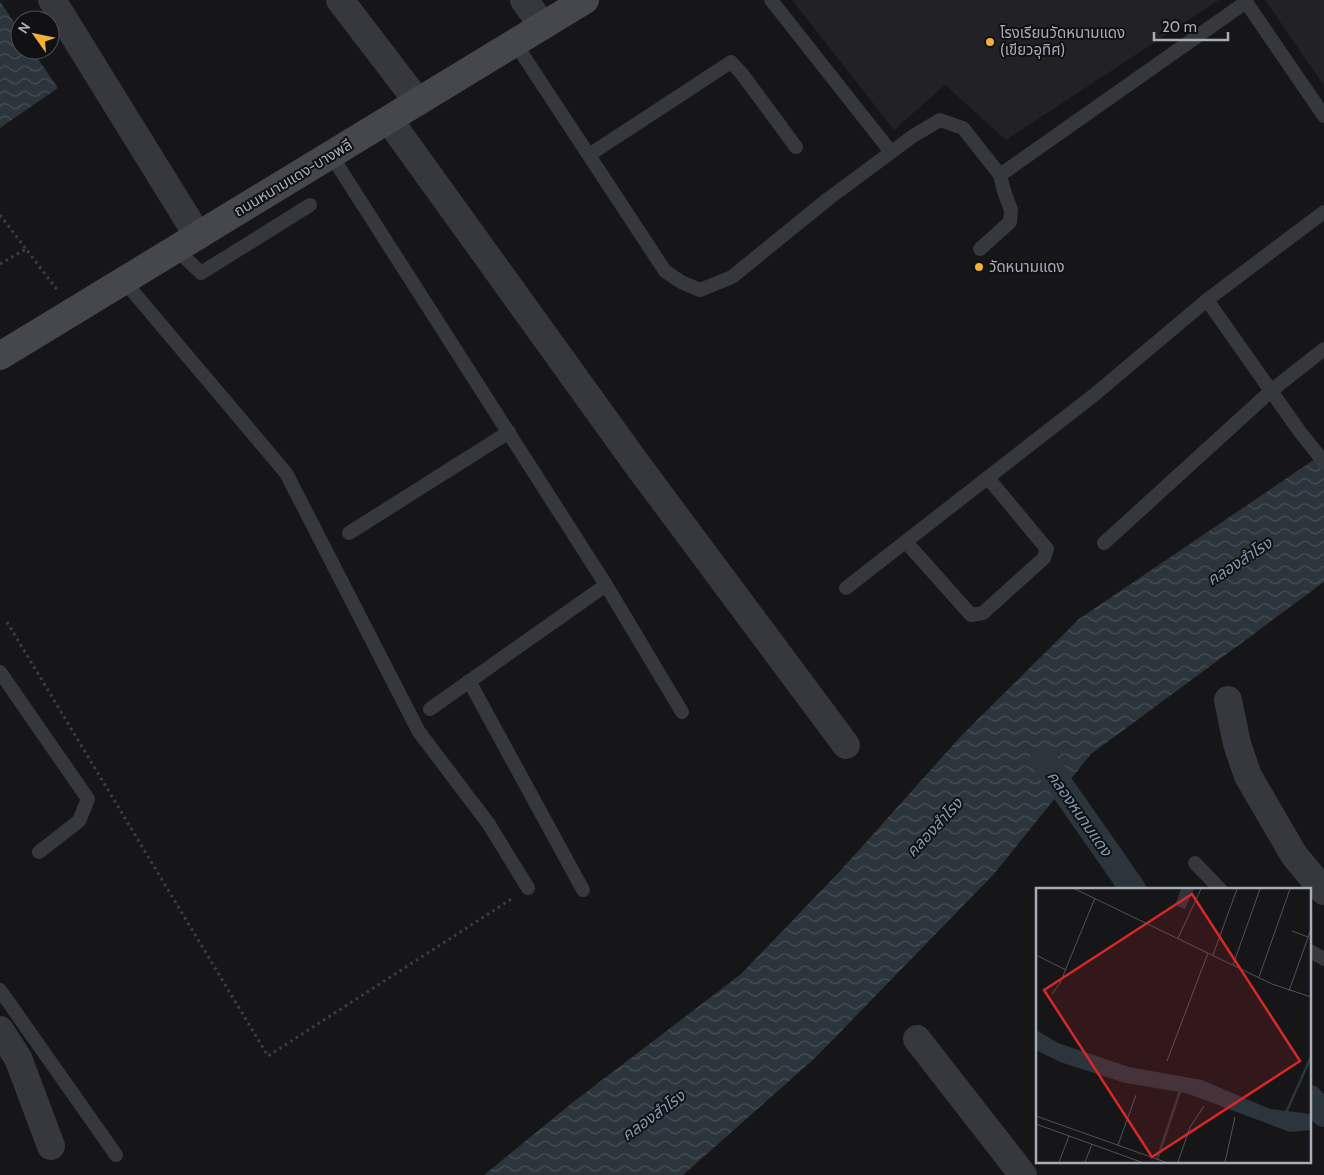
<svg xmlns="http://www.w3.org/2000/svg" width="1324" height="1175" font-family="Cabin,'Noto Sans Thai',sans-serif">
<defs>
<pattern id="water-waves" width="16" height="10" patternUnits="userSpaceOnUse" patternTransform="scale(1.25)"><rect width="16" height="10" fill="#2c353c"/><path d="M0 5q4-4 8 0t8 0" fill="none" stroke="#485056"/></pattern>
</defs>
<rect width="100%" height="100%" fill="#161618"/>
<!-- built -->
<g fill="#222225">
<polygon points="792,0 1219,0 1006,140 945,85 894,130"/>
<polygon points="1265,0 1324,0 1324,86"/>
</g>
<!-- water -->
<g fill="url(#water-waves)">
<polygon points="0,1 20,32 20,50 32,50 58,88 0,128"/>
<polygon points="1324,453 1324,582 1091,754 993,875 815,1058 683,1175 484,1175 572,1103 741,974 841,870 962,735 1079,619"/>
</g>
<g fill="none" stroke-linecap="round" stroke-linejoin="round">
<!-- canal -->
<g stroke="#2c353c" stroke-width="26">
<polyline points="1043,760 1133,889"/>
<polyline points="1310,1098 1324,1114"/>
</g>
<!-- path -->
<g stroke="#3d3f44" stroke-width="3" stroke-dasharray="2.5 4" stroke-linecap="butt">
<polyline points="0,215 26,249"/>
<polyline points="0,264 26,249 58,291"/>
<polyline points="7,622 268,1056 513,898"/>
</g>
<!-- lane -->
<g stroke="#37383d" stroke-width="14">
<polyline points="771,0 891,152"/>
<polyline points="515,43 665,271 681,282 700,290 732,277 828,199 913,136 940,120 963,128 1000,175 1004,191 1011,210 1010,222 980,249"/>
<polyline points="331,155 606,585 682,712"/>
<polyline points="589,155 731,62 742,74 796,147"/>
<polyline points="1000,175 1246,2 1324,116"/>
<polyline points="1324,212 1207,300 1300,432 1324,462"/>
<polyline points="176,249 201,273 310,205"/>
<polyline points="124,281 286,473 419,732 488,823 528,888"/>
<polyline points="349,533 509,432"/>
<polyline points="906,542 971,615 983,613 1044,558 1047,549 988,478"/>
<polyline points="1104,543 1271,391 1324,349"/>
<polyline points="846,588 1094,395 1207,300"/>
<polyline points="0,672 88,799 79,821 39,852"/>
<polyline points="469,681 583,890"/>
<polyline points="430,709 606,585"/>
<polyline points="1195,863 1220,889"/>
<polyline points="1310,951 1324,959"/>
<polyline points="0,990 116,1155"/>
</g>
<!-- street -->
<g stroke="#37383d" stroke-width="28">
<polyline points="52,0 198,236"/>
<polyline points="340,0 418,102"/>
<polyline points="524,0 543,26"/>
<polyline points="389,120 636,463 846,745"/>
<polyline points="1228,700 1237,744 1248,776 1294,855 1324,891"/>
<polyline points="0,1030 18,1058 51,1146"/>
<polyline points="917,1039 1023,1175"/>
</g>
<!-- secondary -->
<polyline stroke="#45474d" stroke-width="28" points="0,356 585,0"/>
</g>
<!-- markers -->
<g fill="#f2b134" stroke="#111113" stroke-width="2">
<circle cx="990" cy="42" r="5"/>
<circle cx="979" cy="267" r="5"/>
</g>
<g text-anchor="middle" stroke-width="4" stroke-linejoin="round" paint-order="stroke">
<!-- poi labels -->
<g font-size="15" fill="#a8adb8" stroke="#111113" text-anchor="start">
<text x="1000" y="38">โรงเรียนวัดหนามแดง<tspan x="1000" dy="17">(เขียวอุทิศ)</tspan></text>
<text x="989" y="272">วัดหนามแดง</text>
</g>
<!-- street labels -->
<g font-size="15" fill="#a8adb8" stroke="#111113">
<text transform="translate(293 178) rotate(-31)" y="5">ถนนหนามแดง-บางพลี</text>
</g>
<!-- water labels -->
<g font-size="16" font-style="italic" fill="#7f9bb3" stroke="#111113">
<text transform="translate(1239 561) rotate(-33)" y="6">คลองสำโรง</text>
<text transform="translate(1080 813) rotate(55)" y="6">คลองหนามแดง</text>
<text transform="translate(934 827) rotate(-47)" y="6">คลองสำโรง</text>
<text transform="translate(653 1115) rotate(-36)" y="6">คลองสำโรง</text>
</g>
</g>
<!-- overview -->
<g transform="translate(1036 888)">
<rect width="275" height="275" fill="#161618"/>
<path d="M145 1H158L149 21 139 17ZM0 142 22 155 93 179 166 192 234 221 275 226V242L254 244 150 205 89 195 24 174 0 162Z" fill="#2c353c"/>
<path fill="none" stroke="#2c353c" stroke-width="2.5" d="M249 227 275 169M121 272 145 200"/>
<path fill="none" stroke="#505258" stroke-width="1" d="M39 1 236 96 275 109M256 43 272 49M142 50 165 1M0 67 30 82M177 67 201 1M197 77 224 1M223 89 254 1M253 103 275 41M16 106 24 95 59 10M131 173 172 65M0 228 129 274M0 236 105 274M82 257 100 207M23 274 33 248M49 274 56 256M142 274 154 239 168 218M189 274 199 229"/>
<path fill="#d62828" fill-opacity="0.15" stroke="#d62828" stroke-width="2.5" d="M156 6 264 173 116 269 8 102Z"/>
<rect width="275" height="275" fill="none" stroke="#a8adb8" stroke-width="2.5"/>
</g>
<!-- north arrow -->
<g transform="translate(35 35) rotate(303)"><circle r="24" fill="#111113" stroke="#4d4f55"/>
<path d="M0-4L9 19L0 12L-9 19Z" fill="#f2b134"/>
<text y="-8" font-size="14" font-weight="bold" text-anchor="middle" fill="#a8adb8">N</text>
</g>
<!-- scale -->
<path d="M1154 32v8h74v-8" fill="none" stroke="#a8adb8" stroke-width="2.5"/>
<text x="1162" y="32" font-size="15" fill="#a8adb8" stroke="#111113" stroke-width="4" paint-order="stroke">20 m</text>
</svg>
